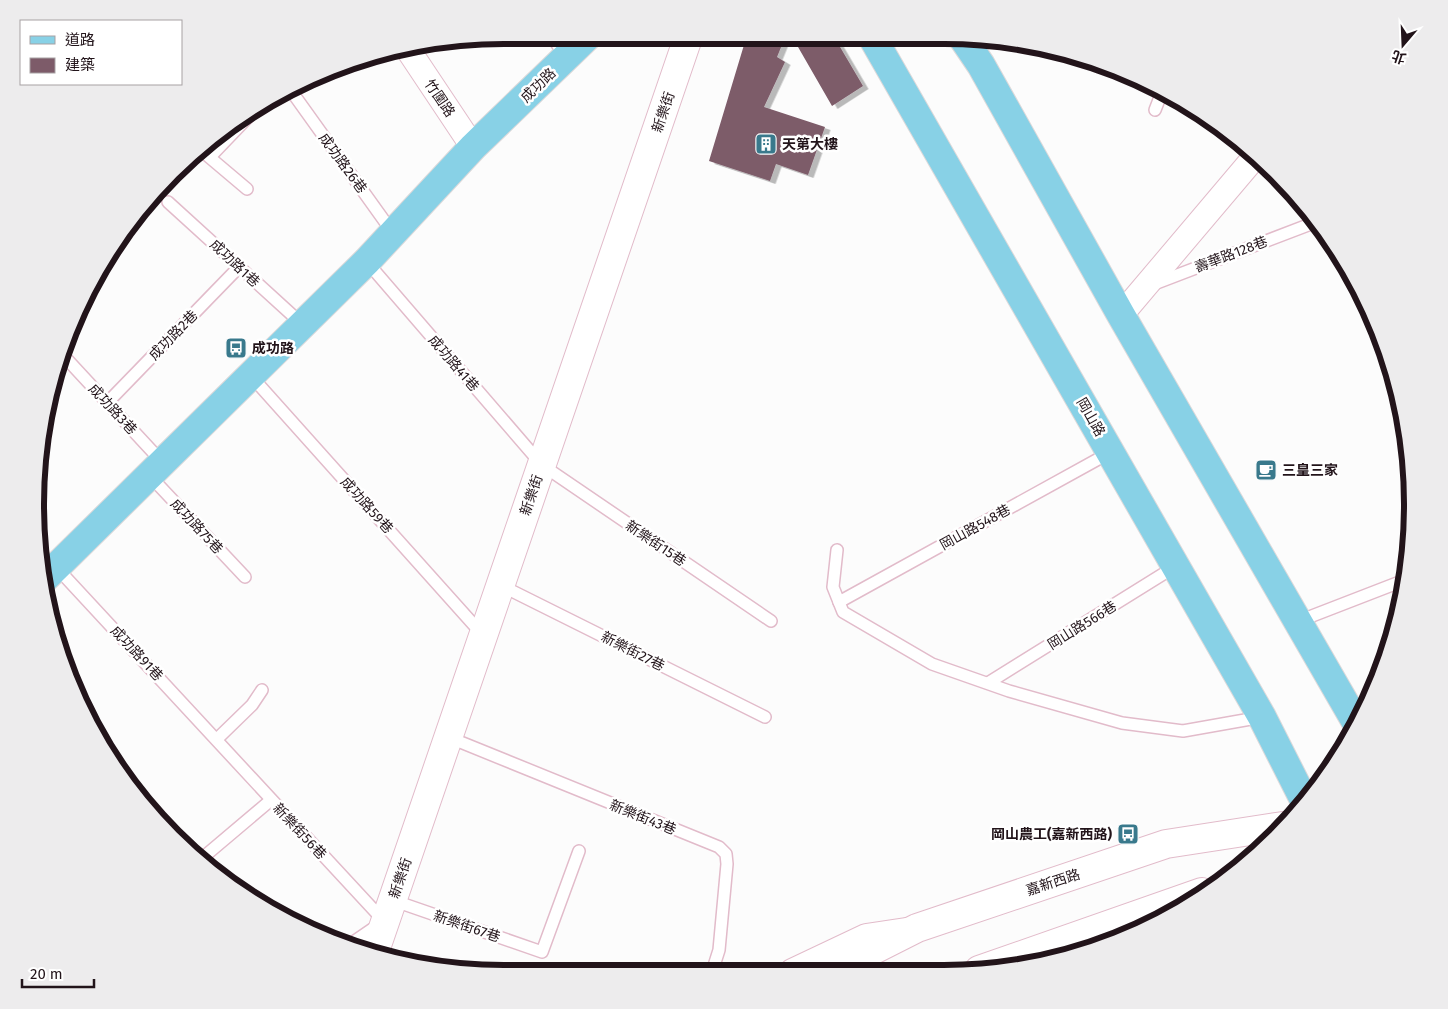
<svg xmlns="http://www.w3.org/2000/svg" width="1448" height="1009" font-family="'Fira Sans','Noto Sans TC',sans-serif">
<defs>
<filter id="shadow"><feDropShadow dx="5.5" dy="3" stdDeviation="0" flood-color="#0004"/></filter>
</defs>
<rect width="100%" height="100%" fill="#fcfcfc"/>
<!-- building -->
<polygon fill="#7d5b69" filter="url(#shadow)" points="747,35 833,35 863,86 832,106 794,40 786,35 777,57 785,62 764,107 825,127 808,175 776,164 770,181 709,161"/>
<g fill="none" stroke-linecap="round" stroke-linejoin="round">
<!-- service casing -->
<g stroke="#e2bbca" stroke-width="14">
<g id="service">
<polyline points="551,35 566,58"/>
<polyline points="292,92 393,233"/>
<polyline points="1155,110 1162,92"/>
<polyline points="202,151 247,189"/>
<polyline points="210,157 256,109"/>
<polyline points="168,202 302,324"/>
<polyline points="367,262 542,465 771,621"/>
<polyline points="1154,284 1316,222"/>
<polyline points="63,355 163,463"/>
<polyline points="251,376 482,634"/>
<polyline points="107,403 239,267"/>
<polyline points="150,476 245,577"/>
<polyline points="837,550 833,587 843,612 932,664 1009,691 1122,723 1183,731 1262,717"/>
<polyline points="57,568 384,921 349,945"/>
<polyline points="500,585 765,717"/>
<polyline points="839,602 1111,452"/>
<polyline points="1299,621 1405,580"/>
<polyline points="988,683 1176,566"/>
<polyline points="448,737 719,847 726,854 727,864 719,950 712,972"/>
<polyline points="217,739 252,705 262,690"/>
<polyline points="200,860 271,800"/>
<polyline points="392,900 542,952 579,851"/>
</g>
</g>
<!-- minor casing -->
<g stroke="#e2bbca" stroke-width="26">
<g id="minor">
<polyline points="407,48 473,147"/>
<polyline points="1121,315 1253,159"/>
<polyline points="792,971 866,936 906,930"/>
</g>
</g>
<!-- tertiary casing -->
<g stroke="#e2bbca" stroke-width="30">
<g id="tertiary">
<polyline points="374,954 689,35"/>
<polyline points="979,970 1202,892"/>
<polyline points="832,971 917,928 1166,844 1283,826"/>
</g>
</g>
<!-- primary casing -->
<g stroke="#dcd9da" stroke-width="30">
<g id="primary">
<polyline points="871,35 1262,717 1305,802"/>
<polyline points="962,37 981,65 1121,315 1357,724"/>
<polyline points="43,580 367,261 473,147 589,35"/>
</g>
</g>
<!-- service -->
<use href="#service" stroke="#fff" stroke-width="11"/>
<!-- minor -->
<use href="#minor" stroke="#fff" stroke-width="24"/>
<!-- tertiary -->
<use href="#tertiary" stroke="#fff" stroke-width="28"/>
<!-- primary -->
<use href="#primary" stroke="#88d1e6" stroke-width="28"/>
</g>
<!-- icons -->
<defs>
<g id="building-square" transform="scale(1.125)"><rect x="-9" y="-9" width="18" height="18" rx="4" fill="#39798c" stroke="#fff"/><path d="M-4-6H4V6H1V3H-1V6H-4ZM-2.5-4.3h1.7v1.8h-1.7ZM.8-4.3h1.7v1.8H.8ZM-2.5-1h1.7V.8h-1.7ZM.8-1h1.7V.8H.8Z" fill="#fff"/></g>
<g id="bus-square" transform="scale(1.125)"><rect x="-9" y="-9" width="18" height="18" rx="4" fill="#39798c" stroke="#fff"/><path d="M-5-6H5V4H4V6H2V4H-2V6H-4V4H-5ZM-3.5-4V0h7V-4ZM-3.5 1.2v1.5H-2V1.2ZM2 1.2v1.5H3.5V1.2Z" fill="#fff"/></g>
<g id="cafe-square" transform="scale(1.125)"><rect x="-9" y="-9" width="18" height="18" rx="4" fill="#39798c" stroke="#fff"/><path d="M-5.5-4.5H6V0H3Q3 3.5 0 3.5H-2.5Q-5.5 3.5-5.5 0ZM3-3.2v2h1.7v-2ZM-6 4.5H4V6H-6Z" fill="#fff"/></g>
</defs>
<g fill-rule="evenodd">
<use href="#building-square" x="766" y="144"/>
<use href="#bus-square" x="236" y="348"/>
<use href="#cafe-square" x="1266" y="470"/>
<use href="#bus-square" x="1128" y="834"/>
</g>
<g text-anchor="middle" stroke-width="5" stroke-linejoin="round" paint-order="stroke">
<!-- street labels -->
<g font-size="14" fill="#22141a" stroke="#fff">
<text transform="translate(538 85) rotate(-44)" y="5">成功路</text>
<text transform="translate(440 98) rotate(56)" y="5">竹圍路</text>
<text transform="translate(663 112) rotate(-71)" y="5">新樂街</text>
<text transform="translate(343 163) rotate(54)" y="5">成功路26巷</text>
<text transform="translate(1231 254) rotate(-21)" y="5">壽華路128巷</text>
<text transform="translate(235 263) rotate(43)" y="5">成功路1巷</text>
<text transform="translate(173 335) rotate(-46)" y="5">成功路2巷</text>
<text transform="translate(454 363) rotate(49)" y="5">成功路41巷</text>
<text transform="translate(113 409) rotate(47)" y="5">成功路3巷</text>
<text transform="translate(1091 417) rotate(60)" y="5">岡山路</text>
<text transform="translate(531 495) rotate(-71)" y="5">新樂街</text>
<text transform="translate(367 505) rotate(48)" y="5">成功路59巷</text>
<text transform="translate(197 526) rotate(47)" y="5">成功路75巷</text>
<text transform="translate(975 527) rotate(-29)" y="5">岡山路548巷</text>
<text transform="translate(656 543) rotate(34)" y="5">新樂街15巷</text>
<text transform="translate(1082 625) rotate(-32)" y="5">岡山路566巷</text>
<text transform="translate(633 651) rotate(27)" y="5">新樂街27巷</text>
<text transform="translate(137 653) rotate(47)" y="5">成功路91巷</text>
<text transform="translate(643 817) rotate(22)" y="5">新樂街43巷</text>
<text transform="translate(300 831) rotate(47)" y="5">新樂街56巷</text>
<text transform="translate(400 878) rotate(-71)" y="5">新樂街</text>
<text transform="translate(1053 882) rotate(-18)" y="5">嘉新西路</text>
<text transform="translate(467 926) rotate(19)" y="5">新樂街67巷</text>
</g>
<!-- poi labels -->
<g font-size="14" font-weight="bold" fill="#22141a" stroke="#fff" text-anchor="start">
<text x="782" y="149">天第大樓</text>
<text x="252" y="353">成功路</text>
<text x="1282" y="475">三皇三家</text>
<text x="1112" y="839" text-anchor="end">岡山農工(嘉新西路)</text>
</g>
</g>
<!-- crop -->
<path d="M0 0H1448V1009H0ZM504 44H944A460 460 0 0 1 1404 504V505A460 460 0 0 1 944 965H504A460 460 0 0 1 44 505V504A460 460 0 0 1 504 44Z" fill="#edeced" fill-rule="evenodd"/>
<path fill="none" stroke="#22141a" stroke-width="6" d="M504 44H944A460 460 0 0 1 1404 504V505A460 460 0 0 1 944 965H504A460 460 0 0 1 44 505V504A460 460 0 0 1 504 44Z"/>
<!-- legend -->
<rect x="20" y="20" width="162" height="65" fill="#ffffff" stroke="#a7a1a3"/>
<rect x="30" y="36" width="25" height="8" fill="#88d1e6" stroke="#a7a1a3"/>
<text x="65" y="45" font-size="15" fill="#22141a">道路</text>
<rect x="30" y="58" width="25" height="15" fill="#7d5b69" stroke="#a7a1a3"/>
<text x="65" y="70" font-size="15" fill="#22141a">建築</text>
<!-- north arrow -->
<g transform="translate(1403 45) rotate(199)" stroke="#ffffff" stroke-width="4" paint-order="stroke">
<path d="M0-4L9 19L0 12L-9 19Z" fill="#22141a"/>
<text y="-8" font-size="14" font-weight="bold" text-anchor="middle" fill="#22141a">北</text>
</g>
<!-- scale -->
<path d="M22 979v8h72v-8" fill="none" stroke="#22141a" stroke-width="2.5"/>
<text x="30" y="979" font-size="15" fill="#22141a" stroke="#ffffff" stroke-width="4" paint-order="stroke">20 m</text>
</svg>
